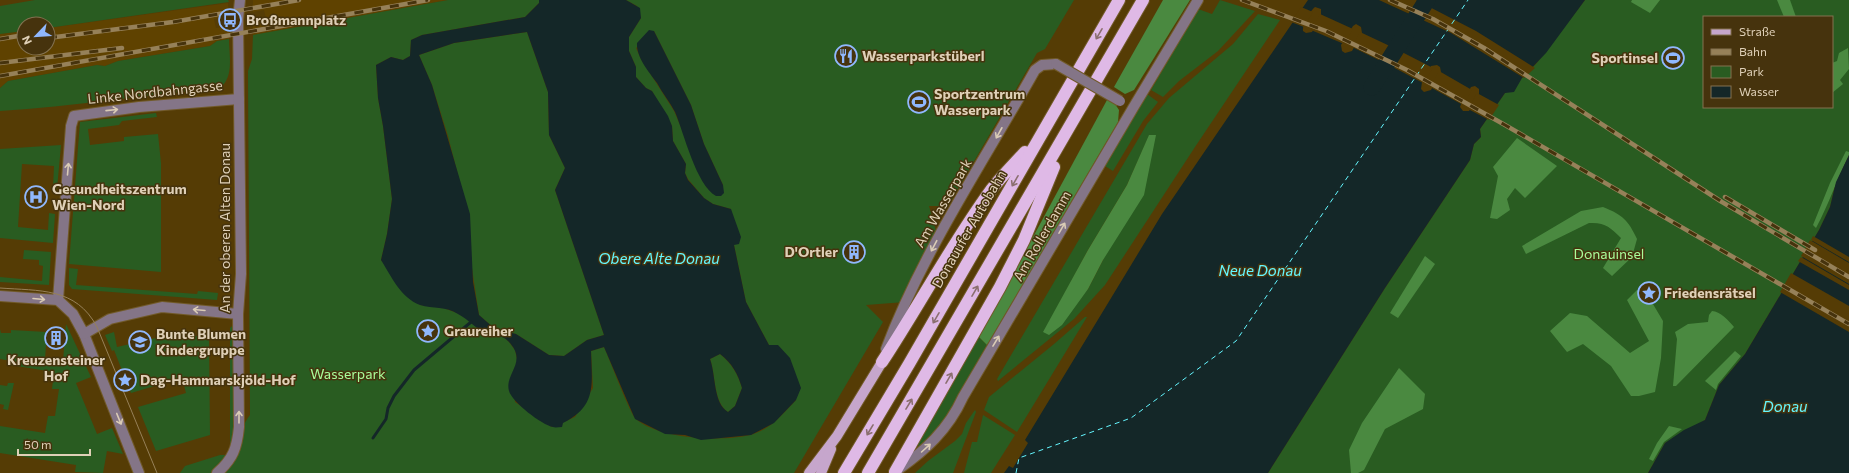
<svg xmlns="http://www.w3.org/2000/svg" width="1849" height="473" font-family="Commissioner,sans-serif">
<rect width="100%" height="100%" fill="#553c05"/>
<!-- built -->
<g fill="#5f4200">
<polygon points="253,0 448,0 253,35 253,21 266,19 264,10 253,12"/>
<polygon points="228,3 229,16 214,19 216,28 229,26 229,39 217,41 210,46 118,61 105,66 97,65 8,81 0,88 0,34 24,31 24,48 48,48 48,28"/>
</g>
<!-- green -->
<g fill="#295c21" fill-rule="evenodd">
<polygon points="35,0 228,0 229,2 48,28 48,24 24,24 24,31 0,34 0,6"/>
<path d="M448 0H539V3L525 17 422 35 411 40 410 56 403 60 391 57 376 65 378 98 383 126 392 199 387 234 381 260 420 305 441 307 457 313 495 334 504 337 509 342 515 350 517 359V365L513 373 515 402 552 427 575 417 593 388 591 351 604 347C609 358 630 414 636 419 658 439 722 442 750 435 770 430 783 414 796 400L769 345 746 302 734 245 731 209 713 204 704 198 688 179 685 173 686 164 673 141 672 126 652 91 646 88 636 77V67L629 51V37L641 18 637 6 626 0H1074L1045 49 1037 53 948 206H929L938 238 905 302 866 305 883 322 794 473H224C230 467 237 459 240 450 245 433 238 431 250 415L248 71 252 59 253 35ZM654 31 691 105 704 144 723 185 707 188 674 111 641 59 636 48Z"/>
<polygon points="1220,0 1255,11 1218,51 1179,81 1163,97 1151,90 1198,9 1212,14"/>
<path d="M1585 0H1849V155L1836 182 1830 207 1819 230 1745 354 1719 385 1705 420 1665 443 1648 473H1268L1385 288 1470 160 1474 144 1481 137 1480 129 1505 93 1514 88 1522 78 1536 64ZM1704 17H1832V107H1704Z"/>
<path d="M1258 14 1280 20 1195 147 1105 285 1074 319 998 381 997 379 1147 124 1169 98 1233 44ZM1149 136 1103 260 1088 289 1044 332 1088 250 1127 185Z"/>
<polygon points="527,32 548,92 549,135 565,168 555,190 604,335 587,340 564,356 549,355 516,334 495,329 479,315 458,175 448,136 432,85 419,55 454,43"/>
<path d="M229 39C229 56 235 79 218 89 145 94 73 107 0 111V88L8 81 97 65 105 66 118 61 210 46 217 41Z"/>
<polygon points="1147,94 1158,102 1143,121 1113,171 1105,166"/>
<polygon points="156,113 157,117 122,121 119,125 88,129 90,145 124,141 124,137 158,134 161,163 161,272 69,264 80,122"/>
<polygon points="61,145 57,189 53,188 54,166 22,164 18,227 48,230 49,213 55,214 53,243 0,238 0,149"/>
<polygon points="24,250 51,252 49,285 0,282 0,277 42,281 43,266 39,265 39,260 23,259"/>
<polygon points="69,268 78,269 76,285 197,294 198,291 218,293 217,300 72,289 69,285"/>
<polygon points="1085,317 1087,317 1017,432 984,410 989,397 1054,344"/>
<polygon points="66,324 91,377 76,383 97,434 112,428 123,454 107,451 103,473 75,472 76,465 0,453 0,426 45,433 48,416 55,416 59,389 52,389 54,372 10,365 11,361 0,359 0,329 1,333 11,333 11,330 47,332 45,359 63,361"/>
<polygon points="233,325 233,424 236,425 234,437 230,448 230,328"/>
<polygon points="114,332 117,347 173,334 209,337 210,435 156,451 138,407 186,393 182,378 131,393 114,350 112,351 105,335"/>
<polygon points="979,337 987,345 940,427 918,448 918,442"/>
<path d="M720 354C732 364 738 374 742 388L735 406 728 412C713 402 716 375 710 359Z"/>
<polygon points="8,383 14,383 8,410 3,409 4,405 0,404 0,385 7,386"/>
<polygon points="975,410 976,412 953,473 915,473 928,461 955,441 962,434 966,423"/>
<polygon points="983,415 1015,435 991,473 964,473 972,442 977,442"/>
<polygon points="220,455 228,455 211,473 180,473 185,466"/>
</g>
<!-- forest -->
<g fill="#4a8940">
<polygon points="1163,0 1190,0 1134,90 1125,94 1114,87"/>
<polygon points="1632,0 1660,0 1650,13 1631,2"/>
<polygon points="1777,0 1790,0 1796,17 1784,17"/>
<polygon points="1848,48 1849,69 1840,80 1843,84 1832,93 1832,63 1837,61 1839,53"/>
<polygon points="1107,100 1115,104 1119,110 1118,122 987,345 979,337"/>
<polygon points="1149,135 1156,135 1144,195 1103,260 1088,289 1062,325 1049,335 1043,332 1088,250 1127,185"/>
<polygon points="1517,138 1557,166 1525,198 1515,188 1507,199 1510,210 1497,219 1490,218 1498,176 1493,167"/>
<path d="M1846 151 1849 152V155C1837 179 1829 204 1816 228L1813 225 1830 183Z"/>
<path d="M1603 207C1623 215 1628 220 1637 239L1632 257 1612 276 1603 268 1621 238C1610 227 1605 222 1589 223L1526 254 1522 246 1581 211Z"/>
<polygon points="1425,256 1435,264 1398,318 1390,313"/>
<polygon points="1637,290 1647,294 1663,321 1661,358 1655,392 1639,396 1631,396 1611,366 1583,344 1567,352 1550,331 1570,313 1587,316 1630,353 1649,341 1627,300"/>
<path d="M1712 311C1720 311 1729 321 1734 327L1676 386H1673L1677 339 1675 332 1688 324 1708 322 1709 315Z"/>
<polygon points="1735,351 1741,356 1718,384 1716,390 1705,381"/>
<polygon points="1399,368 1425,394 1423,409 1385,429 1364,470 1358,473 1351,473 1349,450 1362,423"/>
<polygon points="1669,426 1682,429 1664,442 1653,461 1649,459 1657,443"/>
</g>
<!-- water -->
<g fill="#142728" fill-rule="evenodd">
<path d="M539 0H626L640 8 641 18 629 37V51L636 67V77L646 88 652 91 668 116 672 126 673 141 686 164 685 173 688 180 704 198 713 204 731 209 741 237 739 244 734 245 746 302 769 345H778L790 358 801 388 796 400 774 423 751 435 701 440 685 435 665 434 635 419 604 347 591 351C592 385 597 406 563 423L562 427C559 427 555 428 553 427 542 425 512 402 509 391 504 373 529 362 508 341 501 334 496 337 488 334 478 331 468 319 458 314 446 306 433 309 420 305 401 298 391 276 381 260L387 234 392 199 383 126 378 98 376 65 391 57 403 60 410 56 411 40 422 35 525 17 539 3ZM527 32 548 92 549 135 565 168 555 190 604 335 587 340 564 356 549 355 516 334 495 329 479 315 473 282 470 214 432 85 419 55 454 43ZM720 354C732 363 738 374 742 388L735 406 728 412C713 403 716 375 710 359Z"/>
<path d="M1308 0H1585L1546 53 1522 78 1514 92 1505 93 1480 129 1481 137 1474 144 1470 160 1385 288 1268 473H1004L1009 466 1013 468 1028 443 1025 440 1162 214ZM1315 7 1321 9V15L1312 32 1306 33 1303 31C1302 24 1310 11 1315 7ZM1356 24 1361 27 1362 33 1352 51 1345 53 1342 51 1341 45 1353 26ZM1396 44 1401 45 1402 50 1393 67 1386 70 1383 65V62L1393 46ZM1437 65 1440 67 1441 72 1431 90 1424 92 1421 89 1422 82 1431 66ZM1475 86 1479 89V94L1469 111H1463L1460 107 1461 104 1471 87Z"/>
<path d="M649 30 654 31 691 105 704 144 723 185 724 193 721 196H716C696 185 684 133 675 112 670 102 662 93 657 83 649 72 636 57 637 43Z"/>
<polygon points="1849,155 1849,473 1648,473 1665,443 1684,430 1705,420 1719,385 1745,354 1819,230 1830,207 1836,182"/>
</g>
<!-- pier -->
<g fill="#553c05">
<polygon points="1379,0 1416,0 1476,31 1535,68 1524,78 1451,33"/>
<polygon points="1301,7 1313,12 1304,27 1291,22"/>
<polygon points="1320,14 1353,29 1344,44 1311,30"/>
<polygon points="1360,32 1394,48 1385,63 1352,47"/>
<polygon points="1400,51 1433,68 1423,83 1391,66"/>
<polygon points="1439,71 1472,90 1463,105 1430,87"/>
<polygon points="1477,93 1499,105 1489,120 1468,109"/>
<polygon points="1813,236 1849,257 1849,262 1811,240"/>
<polygon points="1810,240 1849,263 1849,284 1801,256"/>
<polygon points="1801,257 1849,285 1849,290 1798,261"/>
<polygon points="1791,273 1849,306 1849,332 1780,292"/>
</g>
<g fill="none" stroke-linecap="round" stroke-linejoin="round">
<!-- stream -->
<polyline stroke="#142728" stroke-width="3" points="373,438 386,419 388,408 394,396 414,370 471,322"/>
<!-- river -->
<polyline stroke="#142728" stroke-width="17" points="1372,87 1427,0"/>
<!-- ferry -->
<polyline stroke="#64f6ff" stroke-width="1" stroke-dasharray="5 4" stroke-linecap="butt" points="1016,473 1019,458 1131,418 1236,341 1468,0"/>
<!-- minor casing -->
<g stroke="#715a29" stroke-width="12">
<g id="minor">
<polyline points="0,296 58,300 73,314 84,334 139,473"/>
<polyline points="58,300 71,126 74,116 139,107 239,99"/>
<polyline points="84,334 110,319 162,307 238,314"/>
<path d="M886 349C923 251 984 161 1035 70L1042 65 1056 64"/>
<path d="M896 471C925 451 948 430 963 397L1133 108 1198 0"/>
<path d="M217 473C233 459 237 448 239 427L238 314 241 274 238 19 240 0"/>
</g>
</g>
<!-- major casing -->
<g stroke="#715a29" stroke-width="12">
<g id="major">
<polyline points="809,473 837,436 882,362"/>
<polyline points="821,473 831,449"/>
</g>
</g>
<!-- highway casing -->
<g stroke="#715a29" stroke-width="14">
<g id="highway">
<path d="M882 362C919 306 951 245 991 190 1001 177 1014 164 1025 152"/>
<polyline points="895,472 1000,287 1024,240 1054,167"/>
<polyline points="844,473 909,364 1119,0"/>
<polyline points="868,473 1143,0"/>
</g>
</g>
<!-- minor -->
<use href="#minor" stroke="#847587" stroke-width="10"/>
<!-- major -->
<use href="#major" stroke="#c6a6cc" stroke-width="10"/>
<!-- highway -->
<use href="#highway" stroke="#dfb9e6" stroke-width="12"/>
<!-- tram -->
<path stroke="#968159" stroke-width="1" d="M0 288C39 291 76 287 97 327L157 473"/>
<!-- rail casing -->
<g stroke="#968159" stroke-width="4.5">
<g id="rail">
<polyline points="1242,0 1326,31 1407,70 1505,125 1849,324"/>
<polyline points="1390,0 1433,19 1484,48 1722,202 1849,277"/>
<polyline points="48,38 173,22 299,0"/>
<polyline points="0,39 24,35"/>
<polyline points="0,63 122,48"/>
<polyline points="0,76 428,0"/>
<polyline points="1725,197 1815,250"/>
</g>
</g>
<!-- rail -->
<use href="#rail" stroke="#46330d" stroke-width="3" stroke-dasharray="9" stroke-linecap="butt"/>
<!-- minor-bridge casing -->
<g stroke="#715a29" stroke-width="12" stroke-linecap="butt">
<polyline id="minor-bridge" points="1056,64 1120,101"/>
</g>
<!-- minor-bridge -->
<use href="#minor-bridge" stroke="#847587" stroke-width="10"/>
</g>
<!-- one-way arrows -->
<defs><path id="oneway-shaft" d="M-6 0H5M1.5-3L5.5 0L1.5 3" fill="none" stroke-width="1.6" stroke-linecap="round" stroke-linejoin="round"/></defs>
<g stroke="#8b6f6f">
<use href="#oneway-shaft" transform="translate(1099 34) rotate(120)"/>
<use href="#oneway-shaft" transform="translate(1015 181) rotate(120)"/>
<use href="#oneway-shaft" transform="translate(975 291) rotate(-60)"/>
<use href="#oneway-shaft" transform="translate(936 318) rotate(120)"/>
<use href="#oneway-shaft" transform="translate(949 378) rotate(-60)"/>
<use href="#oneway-shaft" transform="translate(909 404) rotate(-59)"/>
<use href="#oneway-shaft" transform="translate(870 430) rotate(121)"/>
</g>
<g stroke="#dacbb5">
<use href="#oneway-shaft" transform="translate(112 110) rotate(-6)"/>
<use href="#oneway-shaft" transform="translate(999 133) rotate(119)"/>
<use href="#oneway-shaft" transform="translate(68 169) rotate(-85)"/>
<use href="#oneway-shaft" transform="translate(1062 228) rotate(-60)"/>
<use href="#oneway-shaft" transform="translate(934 246) rotate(118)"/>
<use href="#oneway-shaft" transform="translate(39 299) rotate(5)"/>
<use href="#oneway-shaft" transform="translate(199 310) rotate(-175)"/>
<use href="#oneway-shaft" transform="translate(996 341) rotate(-59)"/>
<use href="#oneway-shaft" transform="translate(239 417) rotate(-90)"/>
<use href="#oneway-shaft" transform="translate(119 419) rotate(68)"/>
<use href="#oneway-shaft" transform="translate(926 448) rotate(-42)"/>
</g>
<!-- icons -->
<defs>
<g id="bus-ring" transform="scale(1.15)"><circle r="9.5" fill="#46330d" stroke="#90b8fd" stroke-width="1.5"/><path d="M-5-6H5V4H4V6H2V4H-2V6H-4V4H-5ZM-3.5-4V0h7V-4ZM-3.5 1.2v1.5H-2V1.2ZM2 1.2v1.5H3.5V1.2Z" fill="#90b8fd"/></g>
<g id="restaurant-ring" transform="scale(1.15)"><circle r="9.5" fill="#46330d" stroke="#90b8fd" stroke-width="1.5"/><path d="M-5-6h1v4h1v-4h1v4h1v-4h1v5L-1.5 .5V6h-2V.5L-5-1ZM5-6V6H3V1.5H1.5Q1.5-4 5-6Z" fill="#90b8fd"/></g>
<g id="stadium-ring" transform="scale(1.15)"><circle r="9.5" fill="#46330d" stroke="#90b8fd" stroke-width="1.5"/><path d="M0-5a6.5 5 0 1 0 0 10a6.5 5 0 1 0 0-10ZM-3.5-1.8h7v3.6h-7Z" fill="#90b8fd"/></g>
<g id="hospital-ring" transform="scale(1.15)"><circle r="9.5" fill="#46330d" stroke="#90b8fd" stroke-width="1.5"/><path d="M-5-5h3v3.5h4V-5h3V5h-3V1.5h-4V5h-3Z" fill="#90b8fd"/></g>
<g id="building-ring" transform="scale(1.15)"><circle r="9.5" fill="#46330d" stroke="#90b8fd" stroke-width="1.5"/><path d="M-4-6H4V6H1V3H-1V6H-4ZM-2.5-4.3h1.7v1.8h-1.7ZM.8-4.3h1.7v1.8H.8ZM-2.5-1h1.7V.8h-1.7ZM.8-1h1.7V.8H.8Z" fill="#90b8fd"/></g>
<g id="sight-ring" transform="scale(1.15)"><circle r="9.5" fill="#46330d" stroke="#90b8fd" stroke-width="1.5"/><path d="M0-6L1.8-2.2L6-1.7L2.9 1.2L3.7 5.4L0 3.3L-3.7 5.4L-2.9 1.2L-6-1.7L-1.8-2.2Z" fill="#90b8fd"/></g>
<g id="school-ring" transform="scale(1.15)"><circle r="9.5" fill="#46330d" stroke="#90b8fd" stroke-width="1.5"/><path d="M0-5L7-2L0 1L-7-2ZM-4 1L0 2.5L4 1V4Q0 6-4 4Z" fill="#90b8fd"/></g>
</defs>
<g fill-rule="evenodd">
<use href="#bus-ring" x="230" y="20"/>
<use href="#restaurant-ring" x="846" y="56"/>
<use href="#stadium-ring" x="1673" y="58"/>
<use href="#stadium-ring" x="919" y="102"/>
<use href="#hospital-ring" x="36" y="197"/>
<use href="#building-ring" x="854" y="252"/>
<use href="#sight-ring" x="1649" y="293"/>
<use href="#sight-ring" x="428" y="331"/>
<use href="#building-ring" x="56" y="338"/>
<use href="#school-ring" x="140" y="342"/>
<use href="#sight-ring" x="125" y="380"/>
</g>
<g text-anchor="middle" stroke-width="3" stroke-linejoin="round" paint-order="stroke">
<!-- poi labels -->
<g font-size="14" font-weight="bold" fill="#dfd0b7" stroke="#46330d" text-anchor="start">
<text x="246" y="25">Broßmannplatz</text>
<text x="862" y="61">Wasserparkstüberl</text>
<text x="1658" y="63" text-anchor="end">Sportinsel</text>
<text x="934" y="99">Sportzentrum<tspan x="934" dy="16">Wasserpark</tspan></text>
<text x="52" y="194">Gesundheitszentrum<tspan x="52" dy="16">Wien-Nord</tspan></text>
<text x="838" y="257" text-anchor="end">D'Ortler</text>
<text x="1664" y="298">Friedensrätsel</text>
<text x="444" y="336">Graureiher</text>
<text x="156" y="339">Bunte Blumen<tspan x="156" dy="16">Kindergruppe</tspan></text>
<text x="56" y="365" text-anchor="middle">Kreuzensteiner<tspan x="56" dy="16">Hof</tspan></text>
<text x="140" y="385">Dag-Hammarskjöld-Hof</text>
</g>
<!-- street labels -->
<g font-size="14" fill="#dfd0b7" stroke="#46330d">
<text transform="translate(155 92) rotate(-6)" y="5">Linke Nordbahngasse</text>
<text transform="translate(943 203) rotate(-60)" y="5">Am Wasserpark</text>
<text transform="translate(225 228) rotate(-90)" y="5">An der oberen Alten Donau</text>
<text transform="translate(969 229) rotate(-60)" y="5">Donauufer Autobahn</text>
<text transform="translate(1042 236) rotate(-60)" y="5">Am Rollerdamm</text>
</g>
<!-- park labels -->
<g font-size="14" fill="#a8fd9a" stroke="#46330d">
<text x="1609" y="259">Donauinsel</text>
<text x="348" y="379">Wasserpark</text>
</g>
<!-- water labels -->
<g font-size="15" font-style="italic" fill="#64f6ff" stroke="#46330d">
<text x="659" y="264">Obere Alte Donau</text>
<text x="1260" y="276">Neue Donau</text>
<text x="1785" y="412">Donau</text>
</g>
</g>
<!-- legend -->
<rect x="1703" y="16" width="130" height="92" fill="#46330d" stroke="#837251"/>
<rect x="1711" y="29" width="20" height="6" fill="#c6a6cc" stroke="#837251"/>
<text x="1739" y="36" font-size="12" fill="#dfd0b7">Straße</text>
<rect x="1711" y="49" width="20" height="6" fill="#968159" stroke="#837251"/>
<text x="1739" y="56" font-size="12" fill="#dfd0b7">Bahn</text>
<rect x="1711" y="66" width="20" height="12" fill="#295c21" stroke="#837251"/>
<text x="1739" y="76" font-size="12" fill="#dfd0b7">Park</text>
<rect x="1711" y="86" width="20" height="12" fill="#142728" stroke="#837251"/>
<text x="1739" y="96" font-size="12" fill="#dfd0b7">Wasser</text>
<!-- north arrow -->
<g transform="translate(36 36) rotate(245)"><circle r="19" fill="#46330d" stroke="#837251"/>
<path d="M0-3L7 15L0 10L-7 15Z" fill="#90b8fd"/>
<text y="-6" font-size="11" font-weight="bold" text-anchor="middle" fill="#dfd0b7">N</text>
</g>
<!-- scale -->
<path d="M18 449v6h72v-6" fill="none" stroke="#dfd0b7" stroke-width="2"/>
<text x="24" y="449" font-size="12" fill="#dfd0b7" stroke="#46330d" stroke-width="3" paint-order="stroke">50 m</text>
</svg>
